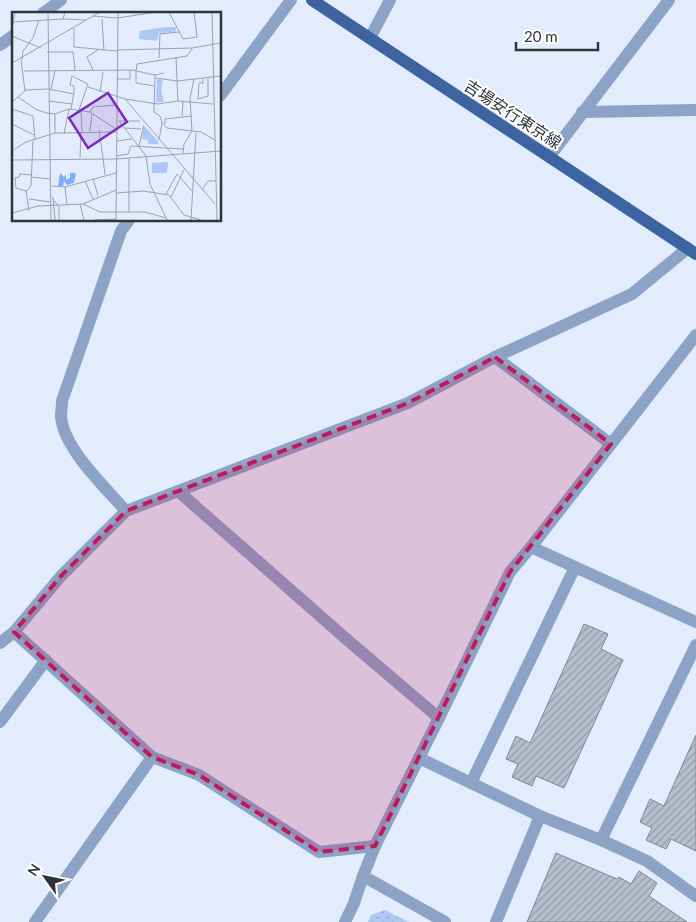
<svg xmlns="http://www.w3.org/2000/svg" width="696" height="922" font-family="Lato,'Noto Sans JP',sans-serif">
<defs>
<pattern id="grass-dots" width="8" height="8" patternUnits="userSpaceOnUse" patternTransform="scale(1.25)"><rect width="8" height="8" fill="#adc8f3"/><path d="M2 2h.1M6 6h.1" fill="none" stroke="#95acd1" stroke-width="1.8" stroke-linecap="round"/></pattern>
<pattern id="building-hatch" width="6" height="6" patternUnits="userSpaceOnUse" patternTransform="scale(1.25)"><rect width="6" height="6" fill="#b5bfce"/><path d="M-1 1l2-2M0 6l6-6M5 7l2-2" fill="none" stroke="#949ca8"/></pattern>
</defs>
<rect width="100%" height="100%" fill="#e3ecfc"/>
<!-- grass -->
<polygon fill="url(#grass-dots)" points="385,910 409,922 368,922 371,915"/>
<!-- building -->
<g fill="url(#building-hatch)" stroke="#7d8694">
<polygon points="584,624 608,634 601,649 623,660 564,788 536,776 532,786 512,777 518,764 506,759 516,736 530,743"/>
<polygon points="696,735 696,851 671,839 666,849 646,840 652,828 640,822 650,799 664,806"/>
<polygon points="556,853 617,879 619,877 631,884 639,871 657,883 649,896 687,922 527,922"/>
</g>
<g fill="none" stroke-linecap="round" stroke-linejoin="round">
<!-- minor -->
<g stroke="#8da3c6" stroke-width="12">
<polyline points="42,14 61,0"/>
<polyline points="370,38 390,0"/>
<polyline points="0,45 14,35"/>
<polyline points="220,96 291,0"/>
<polyline points="582,112 696,110"/>
<polyline points="549,157 669,0"/>
<polyline points="495,357 611,444"/>
<polyline points="178,491 344,637 439,718"/>
<path d="M126 511C105 487 64 449 61 417 61 412 62 406 62 401L121 231 129 220"/>
<polyline points="531,547 696,622"/>
<polyline points="14,632 152,757 199,775 319,852 375,846"/>
<polyline points="0,643 14,632 61,576 126,511 408,403 495,357 632,294 688,248"/>
<polyline points="0,722 46,660"/>
<polyline points="419,758 540,816 601,840 647,861 696,896"/>
<polyline points="471,783 575,567"/>
<polyline points="601,840 696,645"/>
<polyline points="363,876 445,922"/>
<polyline points="35,922 152,757"/>
<polyline points="345,922 354,903 363,876 375,846 439,718 510,572 531,547 696,335"/>
<polyline points="496,922 540,816"/>
</g>
<!-- major -->
<polyline stroke="#3d64a1" stroke-width="12" points="312,0 696,254"/>
</g>
<!-- marked area -->
<path fill="#c2185b" fill-opacity="0.2" stroke="#c2185b" stroke-width="4" stroke-dasharray="10 6" stroke-linejoin="round" d="M495 357 611 444 510 572 375 846 319 852 199 775 152 757 14 632 61 576 126 511 408 403Z"/>
<g text-anchor="middle" stroke-width="4" stroke-linejoin="round" paint-order="stroke">
<!-- street labels -->
<g font-size="16" fill="#303439" stroke="#fff">
<text transform="translate(513 114) rotate(33)" y="6">吉場安行東京線</text>
</g>
</g>
<!-- overview -->
<g transform="translate(12 12)">
<rect width="209" height="209" fill="#e3ecfc"/>
<path d="M145 67 151 68 149 78 152 90H144ZM132 114 146 129V132H136V128L130 127Z" fill="#adc8f3"/>
<path d="M48 161 52 165 54 162V168L58 166V161H64L62 171 55 173 52 169 51 174H46Z" fill="#7caefd"/>
<path d="M154 15H164V20L147 21 145 29 127 27 128 19ZM156 150 155 161H140V151Z" fill="#adc8f3"/>
<path fill="none" stroke="#9ba2ae" stroke-width="1" d="M36 0 39 208M157 0 171 27 185 25 182 0M200 0 205 208M81 4 105 6M106 6 144 0M51 7 74 8M90 7 92 39M0 10 51 7 53 0M0 16 3 0M62 16V35L105 39M0 24 29 36M106 38 180 36 209 31M35 40H61L63 58M164 45 165 69M147 46 148 22 167 20M10 48 11 39 21 26 27 8M0 51 88 0M81 58 75 45 86 38M12 59 120 58 143 63 152 61M124 59 125 52 175 44 180 37M124 59V71L143 74M143 63 142 100 148 104 150 111 155 116 189 120 203 128M60 64 76 72 67 98M144 66 165 69 209 64M105 67H118V58M191 67V71H187L186 87 196 84V66M165 69 166 89M76 75 113 87 146 92 166 89 201 92M39 77 43 59M13 78 36 77 62 82M88 80 91 60M6 85 25 98 35 101 43 102 57 97 78 100 104 117M113 87 203 192M37 89 60 92M0 90 13 79 9 48M0 97 21 104 23 127M59 97 62 80V74L58 73 60 64M69 99 70 120M78 100 81 95 104 93M170 105 171 90M107 109 134 144 138 172 155 208M107 109H128M0 112 22 123M153 112V107L180 104M113 116 129 117M87 118 91 146M78 119 80 102M43 121V102M52 122 57 97M147 128 150 111M105 129 120 127M127 134 132 113M0 139 14 130 43 121 104 120M171 141 172 132 180 119 178 86 182 67M104 144 116 142 119 134 171 137M68 146 69 120M91 146 93 163M117 146V200M0 148 104 147 209 139M19 165 39 167M81 166 86 184M73 169 81 187M40 174 53 175 104 161M53 175 55 192M190 178 196 169H204M14 179 4 176 3 166 7 165 8 162 19 163M104 181 131 179 157 183 172 203 189 208M154 182 165 162 180 179M41 185 43 208M159 185 172 158M17 187 39 190M41 188 47 194V208M68 192 72 208M71 192 88 200H133L154 206M17 199 14 179 19 174 21 129M0 201 26 194 71 192 104 178M82 208 104 207M104 208 106 0M179 208 184 121"/>
<path fill="#7b2cbf" fill-opacity="0.15" stroke="#7b2cbf" stroke-width="2.5" d="M96 81 115 110 76 136 57 106Z"/>
<rect width="209" height="209" fill="none" stroke="#303439" stroke-width="2.5"/>
</g>
<!-- north arrow -->
<g transform="translate(45 877) rotate(303)" stroke="#ffffff" stroke-width="4" paint-order="stroke">
<path d="M0-4L9 19L0 12L-9 19Z" fill="#303439"/>
<text y="-8" font-size="14" font-weight="bold" text-anchor="middle" fill="#303439">N</text>
</g>
<!-- scale -->
<path d="M516 42v8h82v-8" fill="none" stroke="#303439" stroke-width="2.5"/>
<text x="524" y="42" font-size="15" fill="#303439" stroke="#ffffff" stroke-width="4" paint-order="stroke">20 m</text>
</svg>
